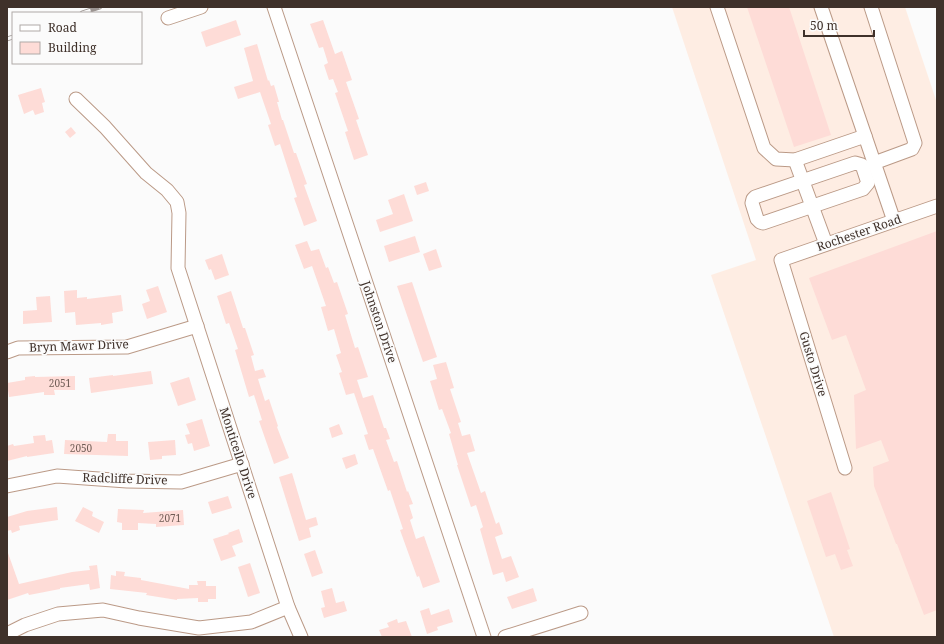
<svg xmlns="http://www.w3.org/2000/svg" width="944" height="644" font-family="'Noto Serif',serif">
<rect width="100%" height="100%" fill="#fbfbfb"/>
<!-- built -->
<polygon fill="#feede3" points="672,7 905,7 937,103 937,637 834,637 711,275 756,260"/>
<!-- building -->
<g fill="#fedcd7">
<polygon points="747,7 789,7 831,135 794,147"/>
<polygon points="236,20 241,35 206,47 201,32"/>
<polygon points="323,20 335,54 342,51 352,80 346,82 359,119 356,120 368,155 354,160 345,132 348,131 335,93 338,92 333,79 329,80 324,65 328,63 323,47 319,48 310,24"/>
<polygon points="257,44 268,81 269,80 271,86 274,85 279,102 277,102 282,120 283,120 294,153 296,153 307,184 304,185 317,221 304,226 294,198 297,197 280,144 275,146 268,125 271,124 260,92 238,99 234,87 253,81 244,48"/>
<polygon points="41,88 45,102 42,103 44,112 35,115 33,110 24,114 18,95"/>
<polygon points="71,127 76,133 70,138 65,132"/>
<polygon points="426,182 429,191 417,195 414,186"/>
<polygon points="404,194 413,221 380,232 376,220 393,214 388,200"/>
<polygon points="937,231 937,610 924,615 897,544 896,544 874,486 873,467 889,461 881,440 856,449 854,395 866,390 846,335 832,340 809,278"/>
<polygon points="415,236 420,252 389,262 384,246"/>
<polygon points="307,241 311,251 319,249 326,268 328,267 334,283 337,282 348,314 345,315 355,348 358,347 368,377 357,380 363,398 373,395 384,428 386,428 390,439 386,440 394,462 397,461 407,492 408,491 413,504 409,505 413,518 410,520 416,539 424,536 440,582 423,588 419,576 417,577 400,530 403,529 390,490 388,491 373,449 369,450 364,435 368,434 354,393 346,395 339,373 342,372 336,355 341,353 334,329 328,331 321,307 326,306 312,266 304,269 295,245"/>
<polygon points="436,249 442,267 429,271 423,254"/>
<polygon points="222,254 229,275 215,280 211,269 209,270 205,260"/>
<polygon points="412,282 437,357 423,362 397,286"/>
<polygon points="158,286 167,312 147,319 142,304 150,301 146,290"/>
<polygon points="77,290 77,298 87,297 87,299 121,295 123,311 112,313 113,323 101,325 101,323 76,325 75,312 65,313 64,291"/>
<polygon points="231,291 243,328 245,328 254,355 251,356 255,371 263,369 266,377 258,379 265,401 269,399 278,426 277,427 289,458 274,464 259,421 262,420 254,395 249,397 235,350 238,349 229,323 226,324 217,296"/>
<polygon points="50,296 52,322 23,324 23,311 37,310 36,297"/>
<polygon points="446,362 454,388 450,389 461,422 458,423 462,436 470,434 475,451 467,453 481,493 485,491 496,524 499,522 503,534 495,537 502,559 511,556 519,577 506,582 503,572 493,575 480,529 483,527 476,505 471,507 457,465 458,465 449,434 451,433 442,409 439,410 430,381 437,379 433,365"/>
<polygon points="151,371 153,384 91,393 89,378 113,375 113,376"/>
<polygon points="35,376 35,377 75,376 75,390 54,390 55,395 44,395 44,392 9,397 7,383 25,380 25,377"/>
<polygon points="189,377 196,400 178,406 170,383"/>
<polygon points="202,419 210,446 194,451 192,443 188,444 185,435 190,434 186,424"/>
<polygon points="339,424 343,434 332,438 329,428"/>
<polygon points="108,434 116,434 116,441 128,441 128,456 64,454 65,440 107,442"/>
<polygon points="45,435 46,441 52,440 54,453 27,457 27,456 7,461 7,446 13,444 14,446 34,443 33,436"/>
<polygon points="175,440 176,455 162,456 162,459 150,460 148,442"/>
<polygon points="355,454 358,464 346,469 342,458"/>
<polygon points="292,473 306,520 316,517 318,525 309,528 311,537 299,541 279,477"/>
<polygon points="831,492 850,549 847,550 853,566 841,570 835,554 826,557 807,501"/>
<polygon points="228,496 232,508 212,514 208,502"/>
<polygon points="57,507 58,520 19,526 20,530 12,533 11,530 7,531 7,517 27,511"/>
<polygon points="83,507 93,512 92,516 104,522 99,533 75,521"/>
<polygon points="118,509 144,510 143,513 183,510 184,525 156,527 156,524 138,523 138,530 122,530 122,523 117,522"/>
<polygon points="239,529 243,542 232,546 236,556 221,561 213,539 229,534 228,533"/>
<polygon points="315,550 323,573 312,577 304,554"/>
<polygon points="7,553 8,553 19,584 72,572 90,570 89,566 97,565 100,588 90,590 89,584 60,588 60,589 29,595 28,593 7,600"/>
<polygon points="250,563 260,593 248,597 238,567"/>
<polygon points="116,571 125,572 124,576 141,578 141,580 189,589 189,585 198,585 197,581 206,581 206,586 216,586 216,599 208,599 208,602 198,602 198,598 177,599 177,600 146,595 147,593 110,589 111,575 116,576"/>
<polygon points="332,588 336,603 344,601 347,611 324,618 321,608 325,607 321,591"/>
<polygon points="533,588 537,601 512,609 507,597"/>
<polygon points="429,608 431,615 449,609 453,622 437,627 438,630 427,634 420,611"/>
<polygon points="397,619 398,623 406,621 412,637 382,637 379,630 389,627 387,623"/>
</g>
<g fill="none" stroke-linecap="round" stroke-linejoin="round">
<!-- minor casing -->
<g stroke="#bb9a87" stroke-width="15">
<g id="minor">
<polyline points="274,7 484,637"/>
<polyline points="717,7 764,148 776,159 795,160 865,136"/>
<polyline points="821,7 894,221"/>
<polyline points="871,7 915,143 912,149 874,163"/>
<polyline points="168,18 201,7"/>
<polyline points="76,99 105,127 146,173 167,190 177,202 179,213 178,268 288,607 301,637"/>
<polyline points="795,160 826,244"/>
<polygon points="855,163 862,165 868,183 863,189 763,223 760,222 757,219 752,203 753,199 755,197"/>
<polyline points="7,352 18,348 127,347 197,326"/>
<polyline points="845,468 781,260 937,206"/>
<polyline points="7,486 57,476 127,481 181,482 242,464"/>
<polyline points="7,634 25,625 58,614 103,610 139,618 199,628 251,622 288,607"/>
<polyline points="505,637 581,613"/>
</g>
</g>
<!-- minor -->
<use href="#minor" stroke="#fff" stroke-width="13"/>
<!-- rail casing -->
<g stroke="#9c9592" stroke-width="4.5">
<g id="rail">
<polyline points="82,13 100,7"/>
<polyline points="7,39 13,37"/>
</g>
</g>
<!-- rail -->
<use href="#rail" stroke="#fbfbfb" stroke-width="3" stroke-dasharray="9" stroke-linecap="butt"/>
</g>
<g text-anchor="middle" stroke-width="3.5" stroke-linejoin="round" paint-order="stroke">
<!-- number labels -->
<g font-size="10" fill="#6f5c55">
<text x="60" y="387">2051</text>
<text x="81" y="452">2050</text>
<text x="170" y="522">2071</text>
</g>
<!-- street labels -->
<g font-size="12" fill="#3f312a" stroke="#fbfbfb">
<text transform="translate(859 233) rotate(-19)" y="4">Rochester Road</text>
<text transform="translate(379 322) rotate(71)" y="4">Johnston Drive</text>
<text transform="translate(79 346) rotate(-2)" y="4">Bryn Mawr Drive</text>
<text transform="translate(813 364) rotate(73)" y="4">Gusto Drive</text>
<text transform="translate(238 453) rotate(72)" y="4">Monticello Drive</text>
<text transform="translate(125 479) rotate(2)" y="4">Radcliffe Drive</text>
</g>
</g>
<!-- border -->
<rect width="944" height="644" fill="none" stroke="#3f312a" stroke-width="16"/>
<!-- legend -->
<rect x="12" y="12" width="130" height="52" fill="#fbfbfb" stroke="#b0aaa7"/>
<rect x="20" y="25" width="20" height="6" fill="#ffffff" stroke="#b0aaa7"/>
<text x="48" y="32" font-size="12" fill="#3f312a">Road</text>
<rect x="20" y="42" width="20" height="12" fill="#fedcd7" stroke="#b0aaa7"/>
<text x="48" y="52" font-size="12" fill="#3f312a">Building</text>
<!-- scale -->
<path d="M804 30v6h70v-6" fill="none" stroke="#3f312a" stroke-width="2"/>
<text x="810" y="30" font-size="12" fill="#3f312a" stroke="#fbfbfb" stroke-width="3" paint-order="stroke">50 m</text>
</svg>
